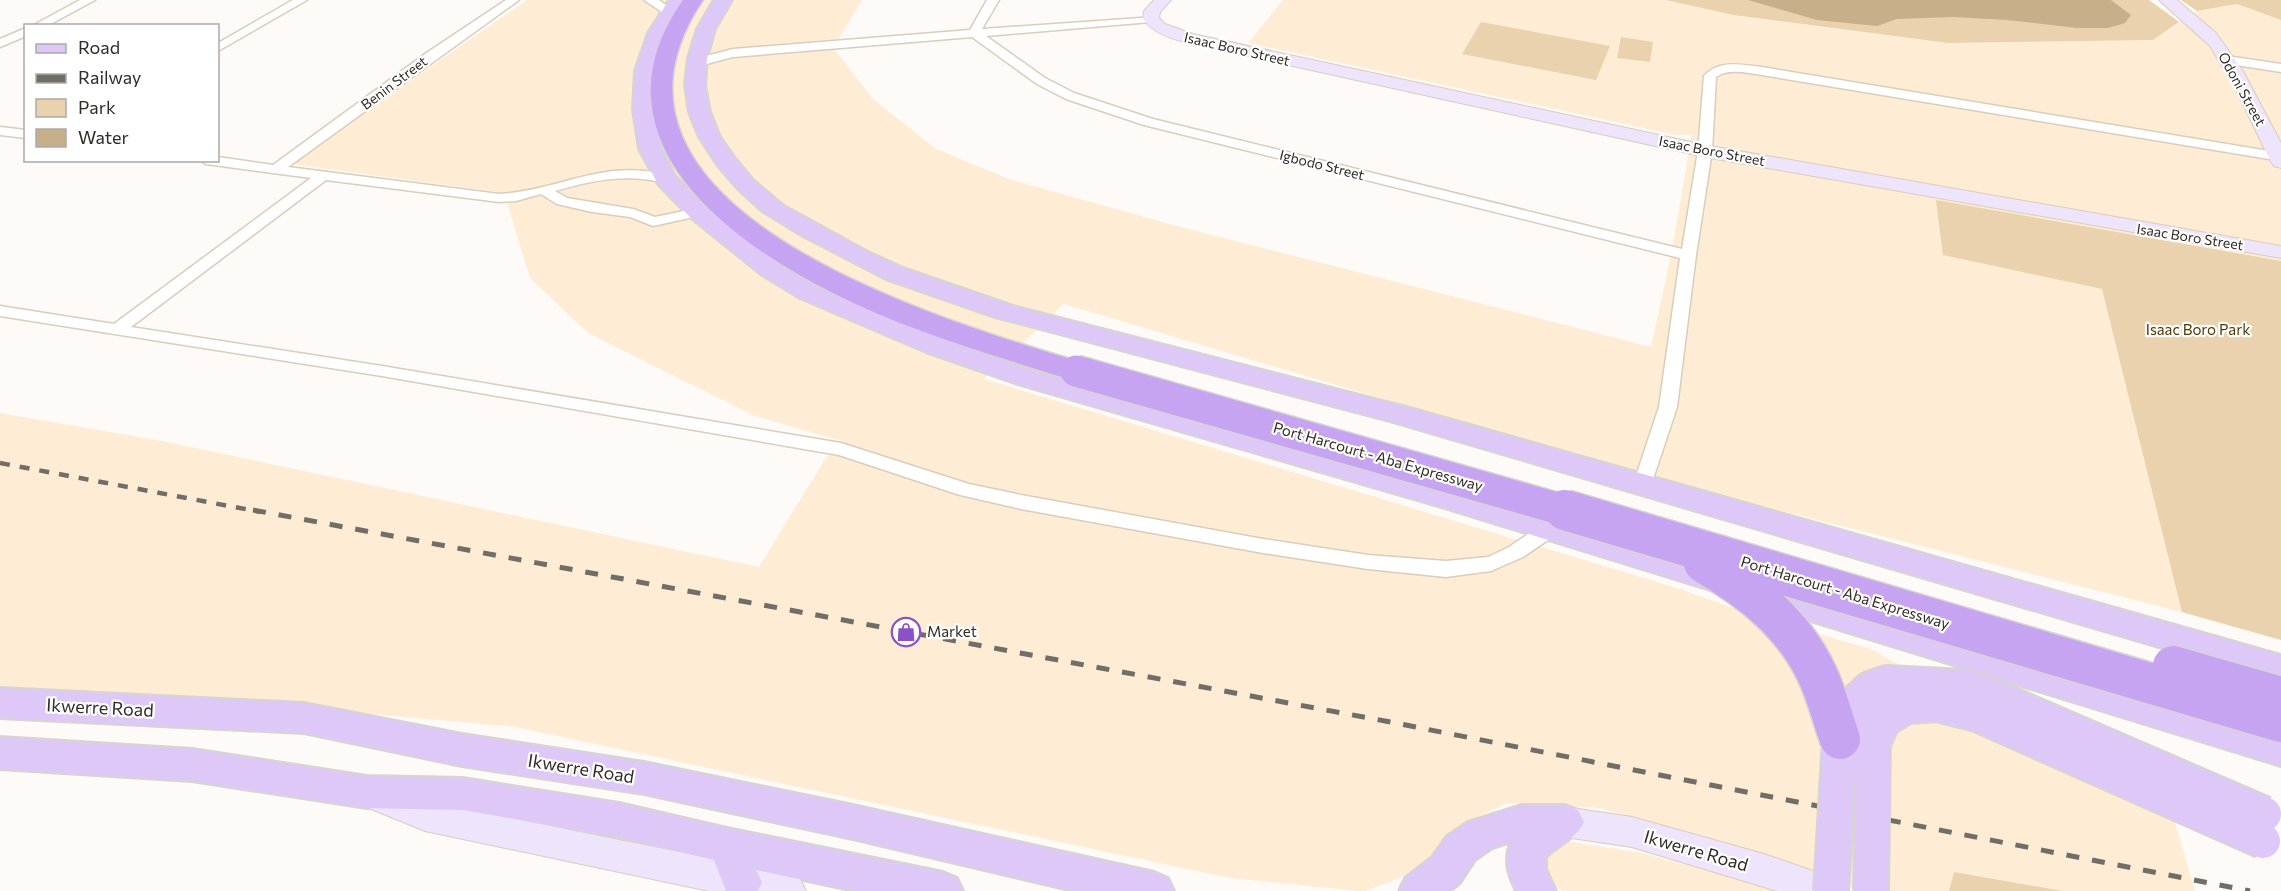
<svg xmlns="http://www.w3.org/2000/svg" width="2281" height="891" font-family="Commissioner,sans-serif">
<rect width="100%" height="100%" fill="#fdfaf7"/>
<!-- built -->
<g fill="#feedd4">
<polygon points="527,0 862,0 833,48 874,100 936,149 1009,179 1169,224 1651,347 1670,260 1692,135 1676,135 1248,43 1283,0 1666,0 1733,15 1948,43 2153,40 2197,11 2237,4 2281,20 2281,640 2182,612 1628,472 1064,304 984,379 1677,588 1753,615 1871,649 2174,819 2195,891 2063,891 1954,872 1949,891 1861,891 1600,808 1508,803 1463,823 1416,871 1366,891 1358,891 1230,878 515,727 206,699 0,691 0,413 162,441 759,567 824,461 842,441 755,416 588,333 530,278 504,193 291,164"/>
<polygon points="1565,841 1636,852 1789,891 1562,891 1549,882 1544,869 1547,855"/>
</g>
<!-- green -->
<g fill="#e9d2ad">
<polygon points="1666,0 2149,0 2179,22 2153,40 1948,43 1733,15"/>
<polygon points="2181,0 2281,0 2281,20 2237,4 2197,11"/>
<polygon points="1481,22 1610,46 1596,80 1462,54"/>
<polygon points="1621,37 1653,42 1650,62 1617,58"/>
<polygon points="1936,200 2281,261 2281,640 2182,612 2102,289 1943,255"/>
<polygon points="1954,872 2063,891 1949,891"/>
</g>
<!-- water -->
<polygon fill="#c7af89" points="1748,0 2111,0 2131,15 2125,23 2108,28 2077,28 2007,20 1953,17 1897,19 1877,26 1817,20"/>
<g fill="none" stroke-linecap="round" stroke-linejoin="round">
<!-- street casing -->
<g stroke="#d9cdbb" stroke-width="3">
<g id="street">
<polygon points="80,0 95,0 47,26 32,26"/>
<polygon points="293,0 307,0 218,51 218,43"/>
<path d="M506 0H519L288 167 499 194C563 190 603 157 671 176L673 179 666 183C627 173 593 180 555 191L567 198 633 209 655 217 698 208 705 212 703 215 653 226 630 217 592 212 557 204 541 194 516 201 499 202 326 180 131 327 382 366 841 443 969 484 1021 495 1263 539 1368 555 1446 561 1488 557 1509 547 1543 524 1550 522 1557 524 1560 529 1557 534 1523 557 1491 571 1446 577 1368 569 1263 553 1021 509 960 495 839 455 382 376 0 316V306L114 324 311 178 206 164 200 160H218V157L273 165 425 54Z"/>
<polygon points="644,0 659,0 675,12 669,15 665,14"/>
<path d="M987 0H999L982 29 1155 17 1157 19 1151 22 986 36 1045 78 1074 93 1153 119 1682 249 1698 151 1704 76C1719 59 1742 65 1762 67L2281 153V161L1762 75C1746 73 1730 68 1716 77L1712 151 1696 255 1677 407 1651 485 1649 490 1642 492 1635 490 1633 485 1659 407 1680 258 1144 125 1066 99 1037 84 972 37 733 57 695 67 689 63 691 60 733 49 970 30Z"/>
<polygon points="26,28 26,36 0,47 0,39"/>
<polygon points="2227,56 2281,64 2281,72 2223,63 2221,60"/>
<polygon points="0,127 26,130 26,138 0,135"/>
</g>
</g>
<!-- secondary casing -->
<g stroke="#d9cdbb" stroke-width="2">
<g id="secondary">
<path d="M1154 0H1171L1160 12 1159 18 1165 24 1193 34 1705 145 2281 246V258L1705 157 1188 43C1171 39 1153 33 1143 19L1144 11Z"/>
<polygon points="2159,0 2177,0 2216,33 2243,71 2281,143 2281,168 2274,166 2271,162 2234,86 2210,46"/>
<polygon points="376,781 427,801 788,874 800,879 806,891 709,891 425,831 364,806 359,796 364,786"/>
<polygon points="1565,807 1632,817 1764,854 1836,879 1842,891 1777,891 1632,847 1565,837 1553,833 1548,822 1553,811"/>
</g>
</g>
<!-- primary casing -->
<g stroke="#d6d5d3" stroke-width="4">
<g id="primary">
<polygon points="669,0 687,0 666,33 655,71 653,109 661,149 675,176 706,207 780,265 818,288 944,340 1036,372 1442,485 2281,734 2281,766 1435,505 1018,384 926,352 800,298 762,275 690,217 658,184 639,149 633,109 635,71 648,33"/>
<polygon points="714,0 732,0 715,29 707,58 705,85 710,112 720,137 734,157 753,180 784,206 868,252 903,268 1013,306 1410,408 2281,655 2281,683 1390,421 995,317 886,279 803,236 762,211 738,189 718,166 699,137 689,112 685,85 688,58 697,29"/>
<polygon points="0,688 304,703 462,734 644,762 853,805 1154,872 1168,878 1174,891 1074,891 853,839 644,794 462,766 304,733 0,718"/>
<polygon points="0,737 192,749 367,776 463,778 619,803 727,828 943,872 957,878 963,891 855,891 756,870 762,882 758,891 726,891 714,860 619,837 463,810 367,808 192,781 0,769"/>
<path d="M1522 805H1565L1578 810 1584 822C1576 839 1559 844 1546 857V869L1556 891H1516C1508 874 1503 860 1511 842L1492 848 1475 860 1460 883 1450 891H1399L1405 878 1432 857 1447 836 1468 822Z"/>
</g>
</g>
<!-- highway casing -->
<g stroke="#d6d5d3" stroke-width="3">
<path id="highway" d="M683 0H703C561 211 950 323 1087 364L1091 371 1087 378 1076 381 1065 378C986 353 905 330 831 292 720 236 589 133 683 0Z"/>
</g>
<!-- street -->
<use href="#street" fill="#fff" fill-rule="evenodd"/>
<!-- secondary -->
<use href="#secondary" fill="#eee4fb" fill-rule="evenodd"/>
<!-- primary -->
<use href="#primary" fill="#ddc8f7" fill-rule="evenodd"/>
<!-- highway -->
<use href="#highway" fill="#c7a4f1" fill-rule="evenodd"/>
<!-- rail-far1 -->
<polyline stroke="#716d67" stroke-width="4.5" stroke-dasharray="10 10" stroke-linecap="butt" points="0,463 261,512"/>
<!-- rail -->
<polyline stroke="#716d67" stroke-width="5" stroke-dasharray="13 13" stroke-linecap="butt" points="253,510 1385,721 2250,891"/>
<!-- primary-bridge casing -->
<g stroke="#d6d5d3" stroke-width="38" stroke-linecap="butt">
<g id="primary-bridge">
<polyline points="1831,891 1840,739 1857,701 1870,689 1887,683 1964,687 1996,698 2264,814"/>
<polyline points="1871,891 1873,743 1883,720 1906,706 1938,704 1977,714 2263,841"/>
</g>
</g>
<!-- highway-bridge-far1 casing -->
<g stroke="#d6d5d3" stroke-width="34" stroke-linecap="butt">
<polyline id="highway-bridge-far1" points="1076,371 1570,512"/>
</g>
<!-- highway-bridge casing -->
<g stroke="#d6d5d3" stroke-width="43" stroke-linecap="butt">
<g id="highway-bridge">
<polyline points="1565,510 2281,722"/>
<path d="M1704 563C1752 591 1793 623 1817 674 1827 695 1832 717 1840 739"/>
<polyline points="2173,666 2281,697"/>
</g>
</g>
<!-- primary-bridge -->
<use href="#primary-bridge" stroke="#ddc8f7" stroke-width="34"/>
<!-- highway-bridge-far1 -->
<use href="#highway-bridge-far1" stroke="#c7a4f1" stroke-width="31"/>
<!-- highway-bridge -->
<use href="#highway-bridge" stroke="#c7a4f1" stroke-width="40"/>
</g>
<!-- icons -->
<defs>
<g id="shop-ring" transform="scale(1.5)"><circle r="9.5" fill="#fff" stroke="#8d51c7" stroke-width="1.5"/><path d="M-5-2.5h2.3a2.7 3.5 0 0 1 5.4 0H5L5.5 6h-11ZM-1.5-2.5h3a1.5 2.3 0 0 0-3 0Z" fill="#8d51c7"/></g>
</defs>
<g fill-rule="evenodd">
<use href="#shop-ring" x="906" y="632"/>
</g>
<g text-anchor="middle" stroke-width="4.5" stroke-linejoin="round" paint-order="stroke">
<!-- far-street labels -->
<g font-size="14" fill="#302b24" stroke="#fff">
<text transform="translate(1237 49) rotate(13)" y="5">Isaac Boro Street</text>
<text transform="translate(394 83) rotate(-37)" y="5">Benin Street</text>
<text transform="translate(2242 89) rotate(61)" y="5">Odoni Street</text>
<text transform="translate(1712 151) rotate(11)" y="5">Isaac Boro Street</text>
<text transform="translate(1322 165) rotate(14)" y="5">Igbodo Street</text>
<text transform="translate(2190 237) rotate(9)" y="5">Isaac Boro Street</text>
</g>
<!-- park labels -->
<g font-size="15" fill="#523908" stroke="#fff">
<text x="2198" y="335">Isaac Boro Park</text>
</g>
<!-- street labels -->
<g font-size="15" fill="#302b24" stroke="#fff">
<text transform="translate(1378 457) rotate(16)" y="5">Port Harcourt - Aba Expressway</text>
<text transform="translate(1845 593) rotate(17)" y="5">Port Harcourt - Aba Expressway</text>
</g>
<!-- poi labels -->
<g font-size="15" fill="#302b24" stroke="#fff" text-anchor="start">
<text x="927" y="637">Market</text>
</g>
<!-- near-street labels -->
<g font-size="18" fill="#302b24" stroke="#fff">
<text transform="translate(100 708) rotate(3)" y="6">Ikwerre Road</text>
<text transform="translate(581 769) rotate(9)" y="6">Ikwerre Road</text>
<text transform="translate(1696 851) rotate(16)" y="6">Ikwerre Road</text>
</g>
</g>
<!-- legend -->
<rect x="24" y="24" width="195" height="138" fill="#ffffff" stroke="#acaaa7" stroke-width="1.5"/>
<rect x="36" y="44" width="30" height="9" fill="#ddc8f7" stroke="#acaaa7" stroke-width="1.5"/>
<text x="78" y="54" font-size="18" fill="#302b24">Road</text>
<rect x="36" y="74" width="30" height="9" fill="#716d67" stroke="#acaaa7" stroke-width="1.5"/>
<text x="78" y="84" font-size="18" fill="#302b24">Railway</text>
<rect x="36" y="99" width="30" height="18" fill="#e9d2ad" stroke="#acaaa7" stroke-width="1.5"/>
<text x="78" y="114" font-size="18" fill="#302b24">Park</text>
<rect x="36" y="129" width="30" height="18" fill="#c7af89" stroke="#acaaa7" stroke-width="1.5"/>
<text x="78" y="144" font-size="18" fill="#302b24">Water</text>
</svg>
